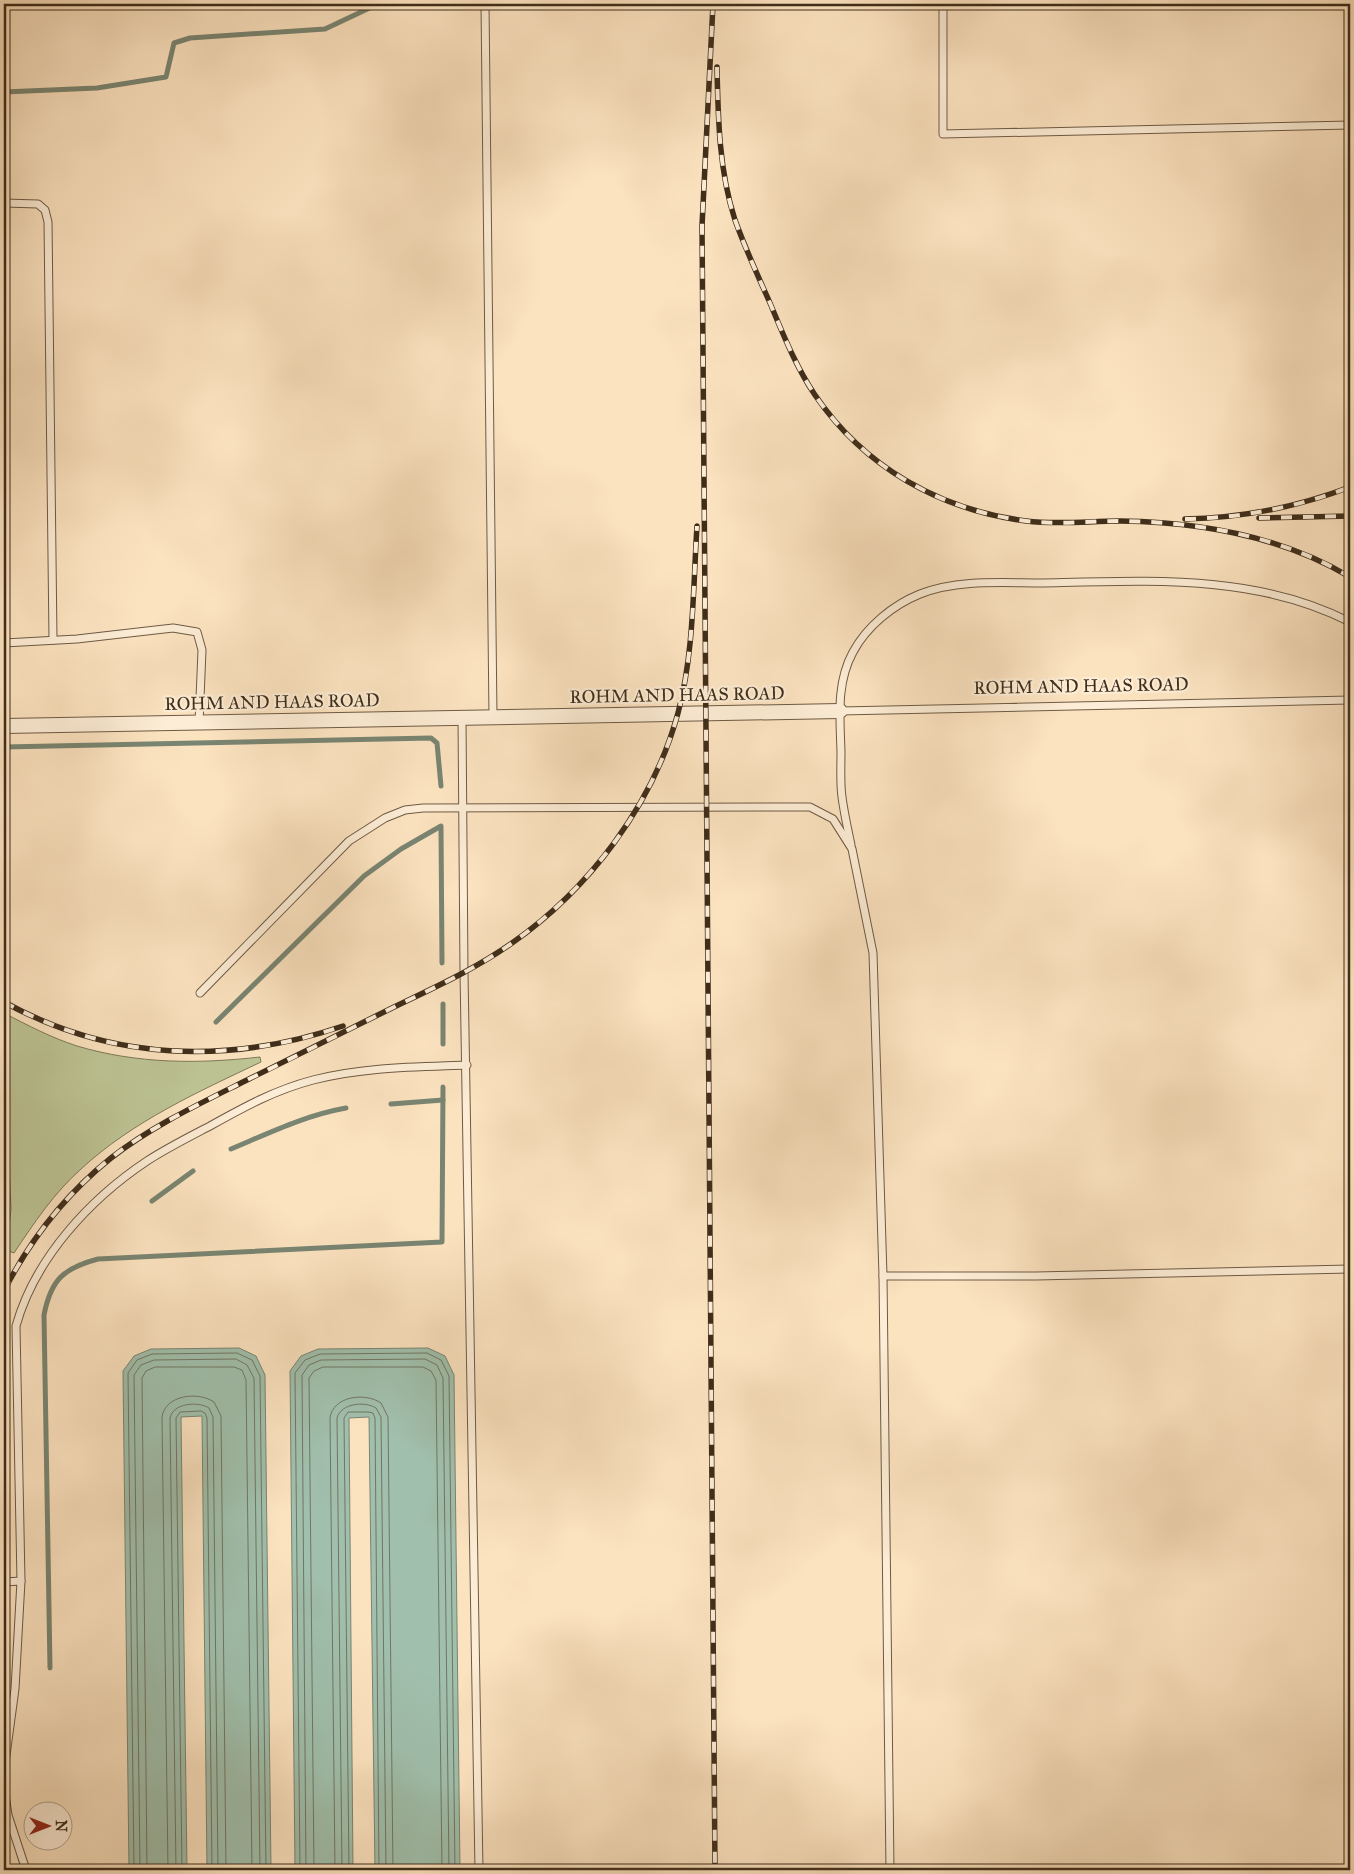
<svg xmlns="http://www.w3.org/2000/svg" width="1354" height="1874" font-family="'IM FELL Great Primer',serif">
<rect width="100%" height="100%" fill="#fce3c0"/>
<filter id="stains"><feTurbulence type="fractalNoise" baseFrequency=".004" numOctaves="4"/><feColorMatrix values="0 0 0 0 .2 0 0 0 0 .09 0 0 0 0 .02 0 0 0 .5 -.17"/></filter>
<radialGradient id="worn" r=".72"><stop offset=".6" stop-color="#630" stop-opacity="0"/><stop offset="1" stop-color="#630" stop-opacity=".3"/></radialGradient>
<!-- green -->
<path fill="#bdc494" stroke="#7e7857" d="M4 1013C27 1025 52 1038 77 1046 138 1064 198 1064 260 1057L261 1062C198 1092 133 1121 81 1169 54 1193 34 1223 14 1253L6 1250 11 1209 9 1166 4 1123Z"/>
<!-- water -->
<g fill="#a0bfac" stroke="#798572">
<polygon points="239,1348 256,1356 265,1375 271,1870 207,1870 202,1416 181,1417 187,1870 129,1870 123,1371 134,1356 151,1349"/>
<polygon points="428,1348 445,1356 454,1375 460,1870 375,1870 369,1417 349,1418 353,1870 295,1870 290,1371 301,1356 318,1349"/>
</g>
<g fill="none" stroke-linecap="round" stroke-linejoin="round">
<!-- shore -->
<g stroke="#707663" stroke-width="1">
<polyline points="134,1870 128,1373 137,1360 152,1354 237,1353 252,1360 260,1376 266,1870"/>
<polyline points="140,1870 134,1375 141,1365 154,1360 236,1359 247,1365 254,1378 260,1870"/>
<polyline points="147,1870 142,1378 146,1371 155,1367 234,1367 242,1370 246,1380 252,1870"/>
<path d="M168 1870 162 1417C165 1395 198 1391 214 1402L221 1416 226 1870"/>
<path d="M176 1870 170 1418C173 1403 198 1401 209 1408L213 1417 218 1870"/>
<polyline points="182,1870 176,1418 180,1412 201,1411 205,1413 207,1418 212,1870"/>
<polyline points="300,1870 295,1373 305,1360 320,1354 427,1353 441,1360 449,1376 455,1870"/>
<polyline points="306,1870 302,1375 309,1365 321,1360 425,1359 437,1365 443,1378 449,1870"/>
<polyline points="314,1870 309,1378 314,1371 323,1367 423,1367 431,1371 436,1380 442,1870"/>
<path d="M335 1870 330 1418C333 1396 365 1392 381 1403L388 1417 393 1870"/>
<path d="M342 1870 337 1418C341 1403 365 1401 376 1408L381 1417 386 1870"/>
<polyline points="349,1870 344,1418 348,1412 368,1412 373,1413 375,1418 379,1870"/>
</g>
<!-- stream -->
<g stroke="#798572" stroke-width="5">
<polyline points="4,92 97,88 166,77 174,43 190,38 325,29 378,4"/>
<polyline points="4,747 431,738 437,743 441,786"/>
<polyline points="443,1004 443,1044"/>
<polyline points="216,1022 364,876 401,849 441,826 442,963"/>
<polyline points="391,1104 443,1100"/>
<path d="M231 1149C269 1133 306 1115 346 1108"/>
<polyline points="152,1201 193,1171"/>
<path d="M50 1668 44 1315C51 1279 64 1268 98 1259L442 1242 443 1087"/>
</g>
<!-- service casing -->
<g stroke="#6e5a44" stroke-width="9">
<g id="service">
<polyline points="485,4 493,717"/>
<polyline points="943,4 943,134 1350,125"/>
<polyline points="1349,4 1350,41"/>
<polyline points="4,203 38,204 45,210 48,222 53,640"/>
<polyline points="4,643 77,639 173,628 197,632 202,650 199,723"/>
<polyline points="840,711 1350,700"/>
<polyline points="462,718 464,972 479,1870"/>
<path d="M851 845C848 830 844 813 842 797 840 783 841 767 841 752 840 718 836 683 853 652 867 626 893 605 920 594 958 579 1003 583 1043 583 1148 581 1254 573 1350 622"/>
<polyline points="200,993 349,841 385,818 405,810 423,808 810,807 833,819 852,849 873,953 883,1276 1036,1276 1350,1269"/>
<polyline points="883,1276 890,1870"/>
<polyline points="4,1582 21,1581"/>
<path d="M4 1770 15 1689 21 1581 16 1326C35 1258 90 1199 147 1161 167 1148 189 1137 210 1126 244 1107 275 1090 313 1080 363 1067 415 1067 467 1065"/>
<polyline points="4,1787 8,1815 26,1870"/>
</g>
</g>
<!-- minor casing -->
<g stroke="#6e5a44" stroke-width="16">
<polyline id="minor" points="4,726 840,711"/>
</g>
<!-- service -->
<use href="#service" stroke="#fdedd6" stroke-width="7"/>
<!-- minor -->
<use href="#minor" stroke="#fdedd6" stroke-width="14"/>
<!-- rail casing -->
<g stroke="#3f2d1a" stroke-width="5.5">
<g id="rail">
<polyline points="713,4 702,226 715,1870"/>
<path d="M717 67C718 118 719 171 735 220 745 248 758 276 770 303 783 334 796 367 815 395 864 467 940 510 1026 521 1058 525 1089 521 1120 521 1200 522 1281 536 1350 577"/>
<polyline points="1259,518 1350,516"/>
<path d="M1185 519C1242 518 1297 507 1350 487"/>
<path d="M4 1002C111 1061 228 1065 343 1026"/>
<path d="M4 1291C30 1240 66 1194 111 1158 152 1126 199 1104 245 1081 294 1057 342 1033 390 1009 431 989 474 970 512 943 589 889 653 805 678 713 694 653 693 588 697 526"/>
</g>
</g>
<!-- rail -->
<use href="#rail" stroke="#fdedd6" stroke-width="4" stroke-dasharray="11" stroke-linecap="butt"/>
</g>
<g text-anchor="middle" stroke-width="4.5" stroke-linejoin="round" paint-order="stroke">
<!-- street labels -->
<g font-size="18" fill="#3f2d1a" stroke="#fdedd6">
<text transform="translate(1081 686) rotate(-1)" y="6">ROHM AND HAAS ROAD</text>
<text transform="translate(677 695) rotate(-1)" y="6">ROHM AND HAAS ROAD</text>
<text transform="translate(272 702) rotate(-1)" y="6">ROHM AND HAAS ROAD</text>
</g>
</g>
<!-- margin -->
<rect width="1354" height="1874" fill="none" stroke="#fce3c0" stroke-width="20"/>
<rect x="5" y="5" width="1344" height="1864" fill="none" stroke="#3f2d1a" stroke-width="2.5"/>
<rect x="10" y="10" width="1334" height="1854" fill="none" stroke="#3f2d1a"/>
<!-- north arrow -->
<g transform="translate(48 1826) rotate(90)"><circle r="24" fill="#fdedd6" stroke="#b1a08b"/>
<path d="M0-4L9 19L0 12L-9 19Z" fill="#8f2418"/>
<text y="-8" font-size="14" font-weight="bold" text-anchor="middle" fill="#3f2d1a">N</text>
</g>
<rect width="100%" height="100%" filter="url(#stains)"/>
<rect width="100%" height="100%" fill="url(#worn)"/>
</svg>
